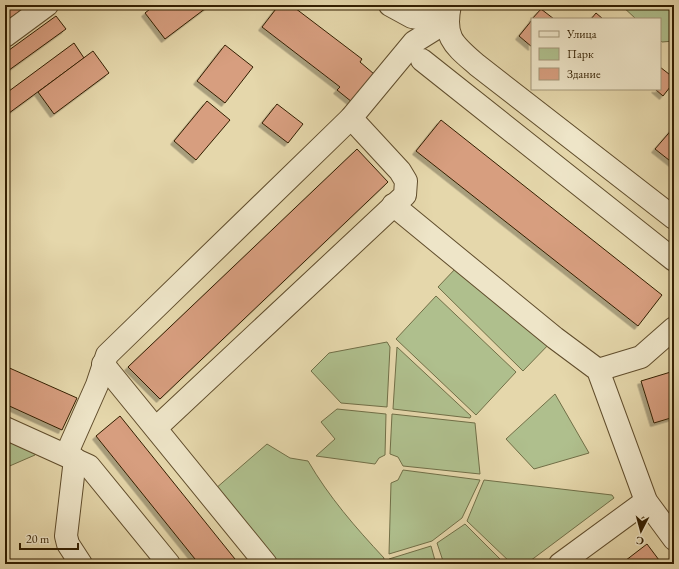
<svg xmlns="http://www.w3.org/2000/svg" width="679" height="569" font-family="'EB Garamond',serif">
<defs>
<filter id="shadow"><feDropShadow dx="-3.5" dy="3.5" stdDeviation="0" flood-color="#0004"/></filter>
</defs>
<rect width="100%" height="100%" fill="#e5d7ab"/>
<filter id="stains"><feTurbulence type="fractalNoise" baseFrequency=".005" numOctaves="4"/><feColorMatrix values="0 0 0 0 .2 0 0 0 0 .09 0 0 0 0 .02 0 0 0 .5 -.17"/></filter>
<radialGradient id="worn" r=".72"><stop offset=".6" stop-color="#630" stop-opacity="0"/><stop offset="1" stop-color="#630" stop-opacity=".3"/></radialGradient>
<!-- green -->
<g fill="#afbf8d" stroke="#716f47">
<polygon points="621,5 674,5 674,41 662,42 660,40 660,19 636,19"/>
<polygon points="457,267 552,341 523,371 438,287"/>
<polygon points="436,296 516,372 476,415 396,339"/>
<polygon points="387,342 390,347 387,407 341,403 311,371 329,353"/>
<polygon points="397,347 471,416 470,418 393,409"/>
<polygon points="555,394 589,453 534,469 506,439"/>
<polygon points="337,409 386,414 385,455 379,458 375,464 316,456 335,439 321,422"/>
<polygon points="392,414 475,423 480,474 403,466 398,457 390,454"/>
<polygon points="5,433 36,452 35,455 5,468"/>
<path d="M267 444 290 458 308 461C329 497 355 527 384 558L383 564H276L215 489Z"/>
<polygon points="403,470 480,480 462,518 432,541 389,554 391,483 398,480"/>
<polygon points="484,480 612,495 614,498 526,564 512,564 467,521"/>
<polygon points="465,524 505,564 444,564 437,543"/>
<polygon points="431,546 436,564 389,564 389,559"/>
</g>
<!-- building -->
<g fill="#d79e7f" stroke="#331f01" filter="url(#shadow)">
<polygon points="5,5 28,5 5,22"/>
<polygon points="155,5 210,5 165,39 145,13"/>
<polygon points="279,5 291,5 362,59 360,62 374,74 352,102 337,90 340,87 262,27"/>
<polygon points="541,9 554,19 532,19"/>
<polygon points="596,13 603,19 591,19"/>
<polygon points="56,16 66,29 5,73 5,53"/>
<polygon points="532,20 532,47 519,36"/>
<polygon points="74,43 84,58 5,116 5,94"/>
<polygon points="225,45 253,67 225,103 197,81"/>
<polygon points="93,51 109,73 54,114 38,92"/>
<polygon points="660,67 674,78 674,82 663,96 655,89 660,89"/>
<polygon points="207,101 230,120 196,160 174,141"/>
<polygon points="277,104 303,124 288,143 262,123"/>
<polygon points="441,120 662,295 638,326 416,151"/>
<polygon points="674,127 674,164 655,149"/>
<polygon points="357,149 388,182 160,399 128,367"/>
<polygon points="5,366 77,398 62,430 5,404"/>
<polygon points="674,371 674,417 654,423 641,381"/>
<polygon points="120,416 239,564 199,564 96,436"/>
<polygon points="647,544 662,564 621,564"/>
</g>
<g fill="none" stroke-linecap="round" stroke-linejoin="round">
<!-- minor casing -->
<g stroke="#604d2c" stroke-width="24">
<g id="minor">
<polyline points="390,5 412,17 446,22"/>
<path d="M450 5C443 38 454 45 477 65L674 218"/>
<polyline points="5,36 47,5"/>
<polyline points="422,60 674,260"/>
<polyline points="393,205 555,338 598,370 646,501 674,539"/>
<polyline points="103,364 266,564"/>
<polyline points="598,370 641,357 674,328"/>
<polyline points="5,428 89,466 169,564"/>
<polyline points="156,428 405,195 406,181 400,171 351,118"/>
<polyline points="66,455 97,385 107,355 351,118 414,42 446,22"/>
<polyline points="75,459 66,536 68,544 81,564"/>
<polyline points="560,564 646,501"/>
</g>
</g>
<!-- minor -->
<use href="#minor" stroke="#eee5c8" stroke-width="22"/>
</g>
<!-- margin -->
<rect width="679" height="569" fill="none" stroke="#e5d7ab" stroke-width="20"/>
<rect x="6" y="6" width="667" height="557" fill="none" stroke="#331f01" stroke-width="2"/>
<rect x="10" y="10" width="659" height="549" fill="none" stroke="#331f01"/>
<!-- legend -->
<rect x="531" y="18" width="130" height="72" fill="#eee5c8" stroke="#a39678"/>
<rect x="539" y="31" width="20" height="6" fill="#eee5c8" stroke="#a39678"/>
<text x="567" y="38" font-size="12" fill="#331f01">Улица</text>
<rect x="539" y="48" width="20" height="12" fill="#afbf8d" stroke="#a39678"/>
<text x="567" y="58" font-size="12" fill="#331f01">Парк</text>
<rect x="539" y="68" width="20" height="12" fill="#d79e7f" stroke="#a39678"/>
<text x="567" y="78" font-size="12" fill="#331f01">Здание</text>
<!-- north arrow -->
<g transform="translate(641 531) rotate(186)" stroke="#eee5c8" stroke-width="3" paint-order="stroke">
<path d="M0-3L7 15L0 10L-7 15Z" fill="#331f01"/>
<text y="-6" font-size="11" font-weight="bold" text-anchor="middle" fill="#331f01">С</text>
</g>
<!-- scale -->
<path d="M20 543v6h58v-6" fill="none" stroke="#331f01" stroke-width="2"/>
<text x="26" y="543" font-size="12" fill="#331f01" stroke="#eee5c8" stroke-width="3" paint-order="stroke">20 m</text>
<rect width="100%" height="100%" filter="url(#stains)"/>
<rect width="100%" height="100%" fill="url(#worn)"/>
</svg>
